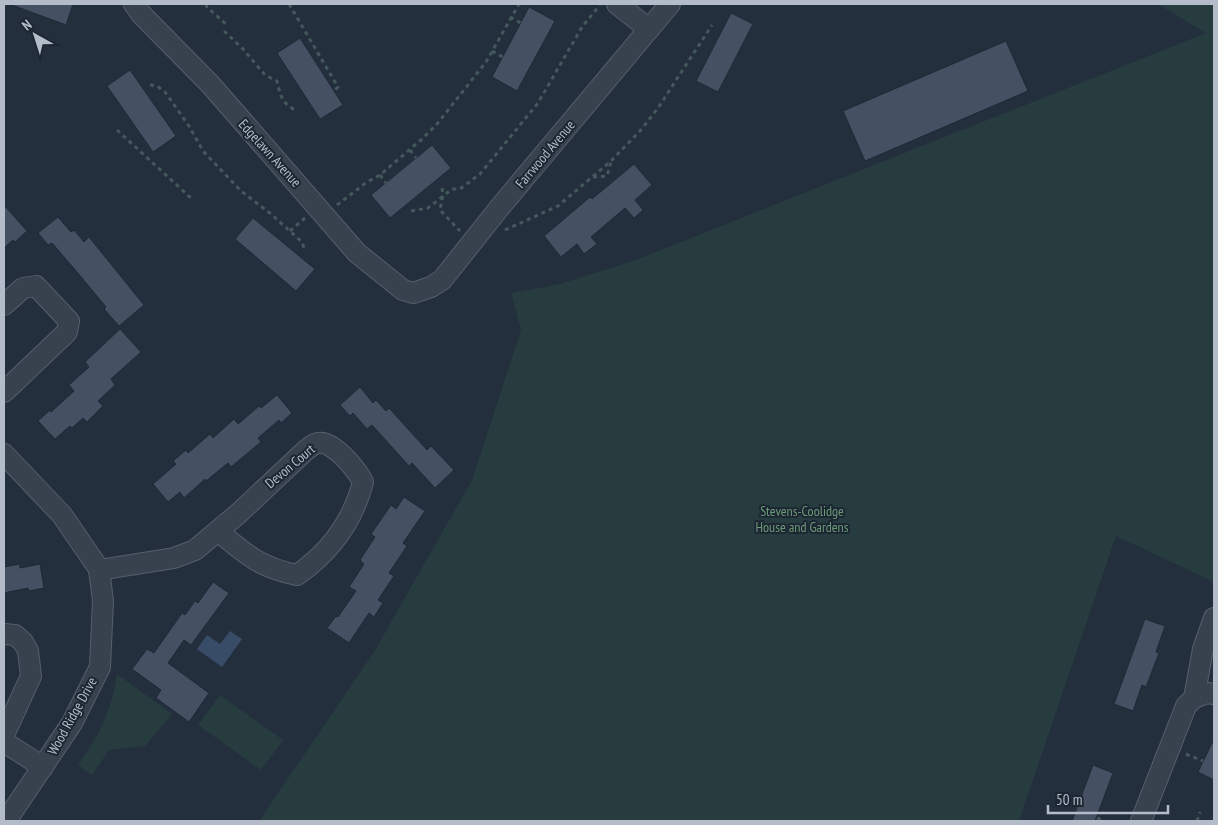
<svg xmlns="http://www.w3.org/2000/svg" width="1218" height="825" font-family="'PT Sans Narrow',sans-serif">
<rect width="100%" height="100%" fill="#242f3e"/>
<!-- green -->
<g fill="#263c3f">
<polygon points="1158,4 1214,4 1214,582 1116,536 1019,821 259,821 374,652 472,480 521,330 511,293 560,284 636,260 1206,33"/>
<path d="M117 674 172 714 145 746 109 750 92 775 78 765C100 734 111 712 117 674Z"/>
<polygon points="220,695 283,740 261,770 198,725"/>
</g>
<!-- water -->
<polygon fill="#394c67" points="230,631 242,639 222,667 197,649 207,635 220,644"/>
<!-- building -->
<g fill="#455162" stroke="#1f2835">
<polygon points="12,4 73,4 66,25 12,5"/>
<polygon points="529,7 555,21 517,91 492,77"/>
<polygon points="731,13 753,24 718,92 696,81"/>
<polygon points="300,38 343,105 320,119 277,53"/>
<polygon points="1006,41 1028,91 865,161 843,111"/>
<polygon points="130,70 176,136 153,152 107,86"/>
<polygon points="432,145 451,168 390,218 371,195"/>
<polygon points="634,164 652,185 635,200 643,210 634,218 625,208 591,237 597,244 584,254 577,244 561,257 544,236 590,197 592,199"/>
<polygon points="4,205 27,231 15,242 13,240 4,248"/>
<polygon points="58,217 71,232 74,230 84,242 89,237 144,305 119,326 104,309 106,307 77,272 52,243 48,245 38,233"/>
<polygon points="253,218 315,269 296,291 235,239"/>
<polygon points="120,329 141,352 111,379 115,385 98,401 103,406 87,422 83,418 72,428 70,426 55,439 38,421 50,410 51,412 74,391 69,385 89,367 85,362"/>
<polygon points="360,387 373,403 376,400 386,411 389,408 427,450 431,446 454,470 435,488 412,463 409,466 372,425 367,429 353,413 350,416 340,405"/>
<polygon points="277,395 292,413 281,423 279,420 258,438 261,442 231,467 228,463 206,481 205,479 184,498 180,492 168,502 153,484 176,464 173,461 186,450 188,453 210,434 213,438 234,419 238,424 259,406 261,408"/>
<polygon points="404,497 425,511 403,543 407,546 389,573 394,576 378,600 383,603 374,617 369,613 349,643 327,628 336,616 338,617 356,591 349,587 364,564 360,560 375,537 371,534 391,505 396,509"/>
<polygon points="20,564 20,568 40,564 44,588 29,591 28,588 4,593 4,567"/>
<polygon points="213,582 229,593 191,645 184,640 168,663 209,693 189,722 156,698 161,690 132,669 147,649 154,653 182,613 185,615 195,601 198,603"/>
<polygon points="1145,619 1165,626 1156,652 1159,653 1146,687 1142,685 1133,711 1114,704"/>
<polygon points="1214,739 1214,780 1198,772"/>
<polygon points="1093,765 1113,773 1095,821 1072,821"/>
</g>
<g fill="none" stroke-linecap="round" stroke-linejoin="round">
<!-- minor casing -->
<g stroke="#565f6c" stroke-width="22">
<g id="minor">
<polyline points="134,4 141,14 210,84 357,253 403,290 413,293 431,287 442,280 500,207 670,4"/>
<polyline points="617,4 649,29"/>
<polyline points="4,305 23,288 36,286 69,321 67,332 4,392"/>
<polyline points="4,454 62,515 99,569 103,601 100,667 72,723 6,821"/>
<path d="M99 570 174 558 195 550 239 513 305 451C309 448 314 443 318 443 333 440 357 470 363 482 353 521 330 552 297 575 259 567 247 555 219 532"/>
<polyline points="4,634 15,635 23,642 28,651 31,676 4,735"/>
<polyline points="1194,698 1207,693 1214,694"/>
<polyline points="4,742 43,767"/>
<polyline points="1141,821 1186,706 1194,698 1203,649 1214,618"/>
</g>
</g>
<!-- path -->
<g stroke="#44595c" stroke-width="3" stroke-dasharray="4 4" stroke-linecap="butt">
<polyline points="206,4 207,7 228,26"/>
<polyline points="289,4 338,87 334,91"/>
<polyline points="510,17 521,23"/>
<path d="M224 31 243 49 265 75 277 81C280 95 282 103 295 110"/>
<polyline points="492,51 503,57"/>
<polyline points="150,85 157,86 165,92 189,126 203,151 241,191 271,214 302,242 304,248"/>
<polyline points="117,130 192,199"/>
<polyline points="410,150 416,158"/>
<polyline points="380,175 386,183"/>
<polyline points="593,177 607,176 611,162"/>
<polyline points="442,188 443,195 440,210 460,231"/>
<polyline points="337,205 367,182 380,175 422,139 437,124 486,62 519,4"/>
<polyline points="411,211 428,208 452,189 460,189 480,174 538,103 582,27 600,5"/>
<polyline points="505,230 558,206 611,161 640,131 658,108 712,25"/>
<polyline points="290,231 305,218"/>
<polyline points="1186,754 1203,761"/>
<polyline points="1097,818 1105,821"/>
<polyline points="1197,821 1200,812"/>
</g>
<!-- minor -->
<use href="#minor" stroke="#38414e" stroke-width="20"/>
</g>
<g text-anchor="middle" stroke-width="4" stroke-linejoin="round" paint-order="stroke">
<!-- street labels -->
<g font-size="14" fill="#b4bcc9" stroke="#1d2633">
<text transform="translate(270 153) rotate(48)" y="5">Edgelawn Avenue</text>
<text transform="translate(545 154) rotate(-50)" y="5">Farrwood Avenue</text>
<text transform="translate(290 466) rotate(-40)" y="5">Devon Court</text>
<text transform="translate(72 716) rotate(-61)" y="5">Wood Ridge Drive</text>
</g>
<!-- park labels -->
<g font-size="14" fill="#6b9a76" stroke="#1d2633">
<text x="802" y="516">Stevens-Coolidge<tspan x="802" dy="16">House and Gardens</tspan></text>
</g>
</g>
<!-- border -->
<rect width="1218" height="825" fill="none" stroke="#b4bcc9" stroke-width="10"/>
<!-- north arrow -->
<g transform="translate(35 35) rotate(321)" stroke="#1d2633" stroke-width="4" paint-order="stroke">
<path d="M0-4L9 19L0 12L-9 19Z" fill="#b4bcc9"/>
<text y="-8" font-size="14" font-weight="bold" text-anchor="middle" fill="#b4bcc9">N</text>
</g>
<!-- scale -->
<path d="M1048 805v8h120v-8" fill="none" stroke="#b4bcc9" stroke-width="2.5"/>
<text x="1056" y="805" font-size="15" fill="#b4bcc9" stroke="#1d2633" stroke-width="4" paint-order="stroke">50 m</text>
</svg>
